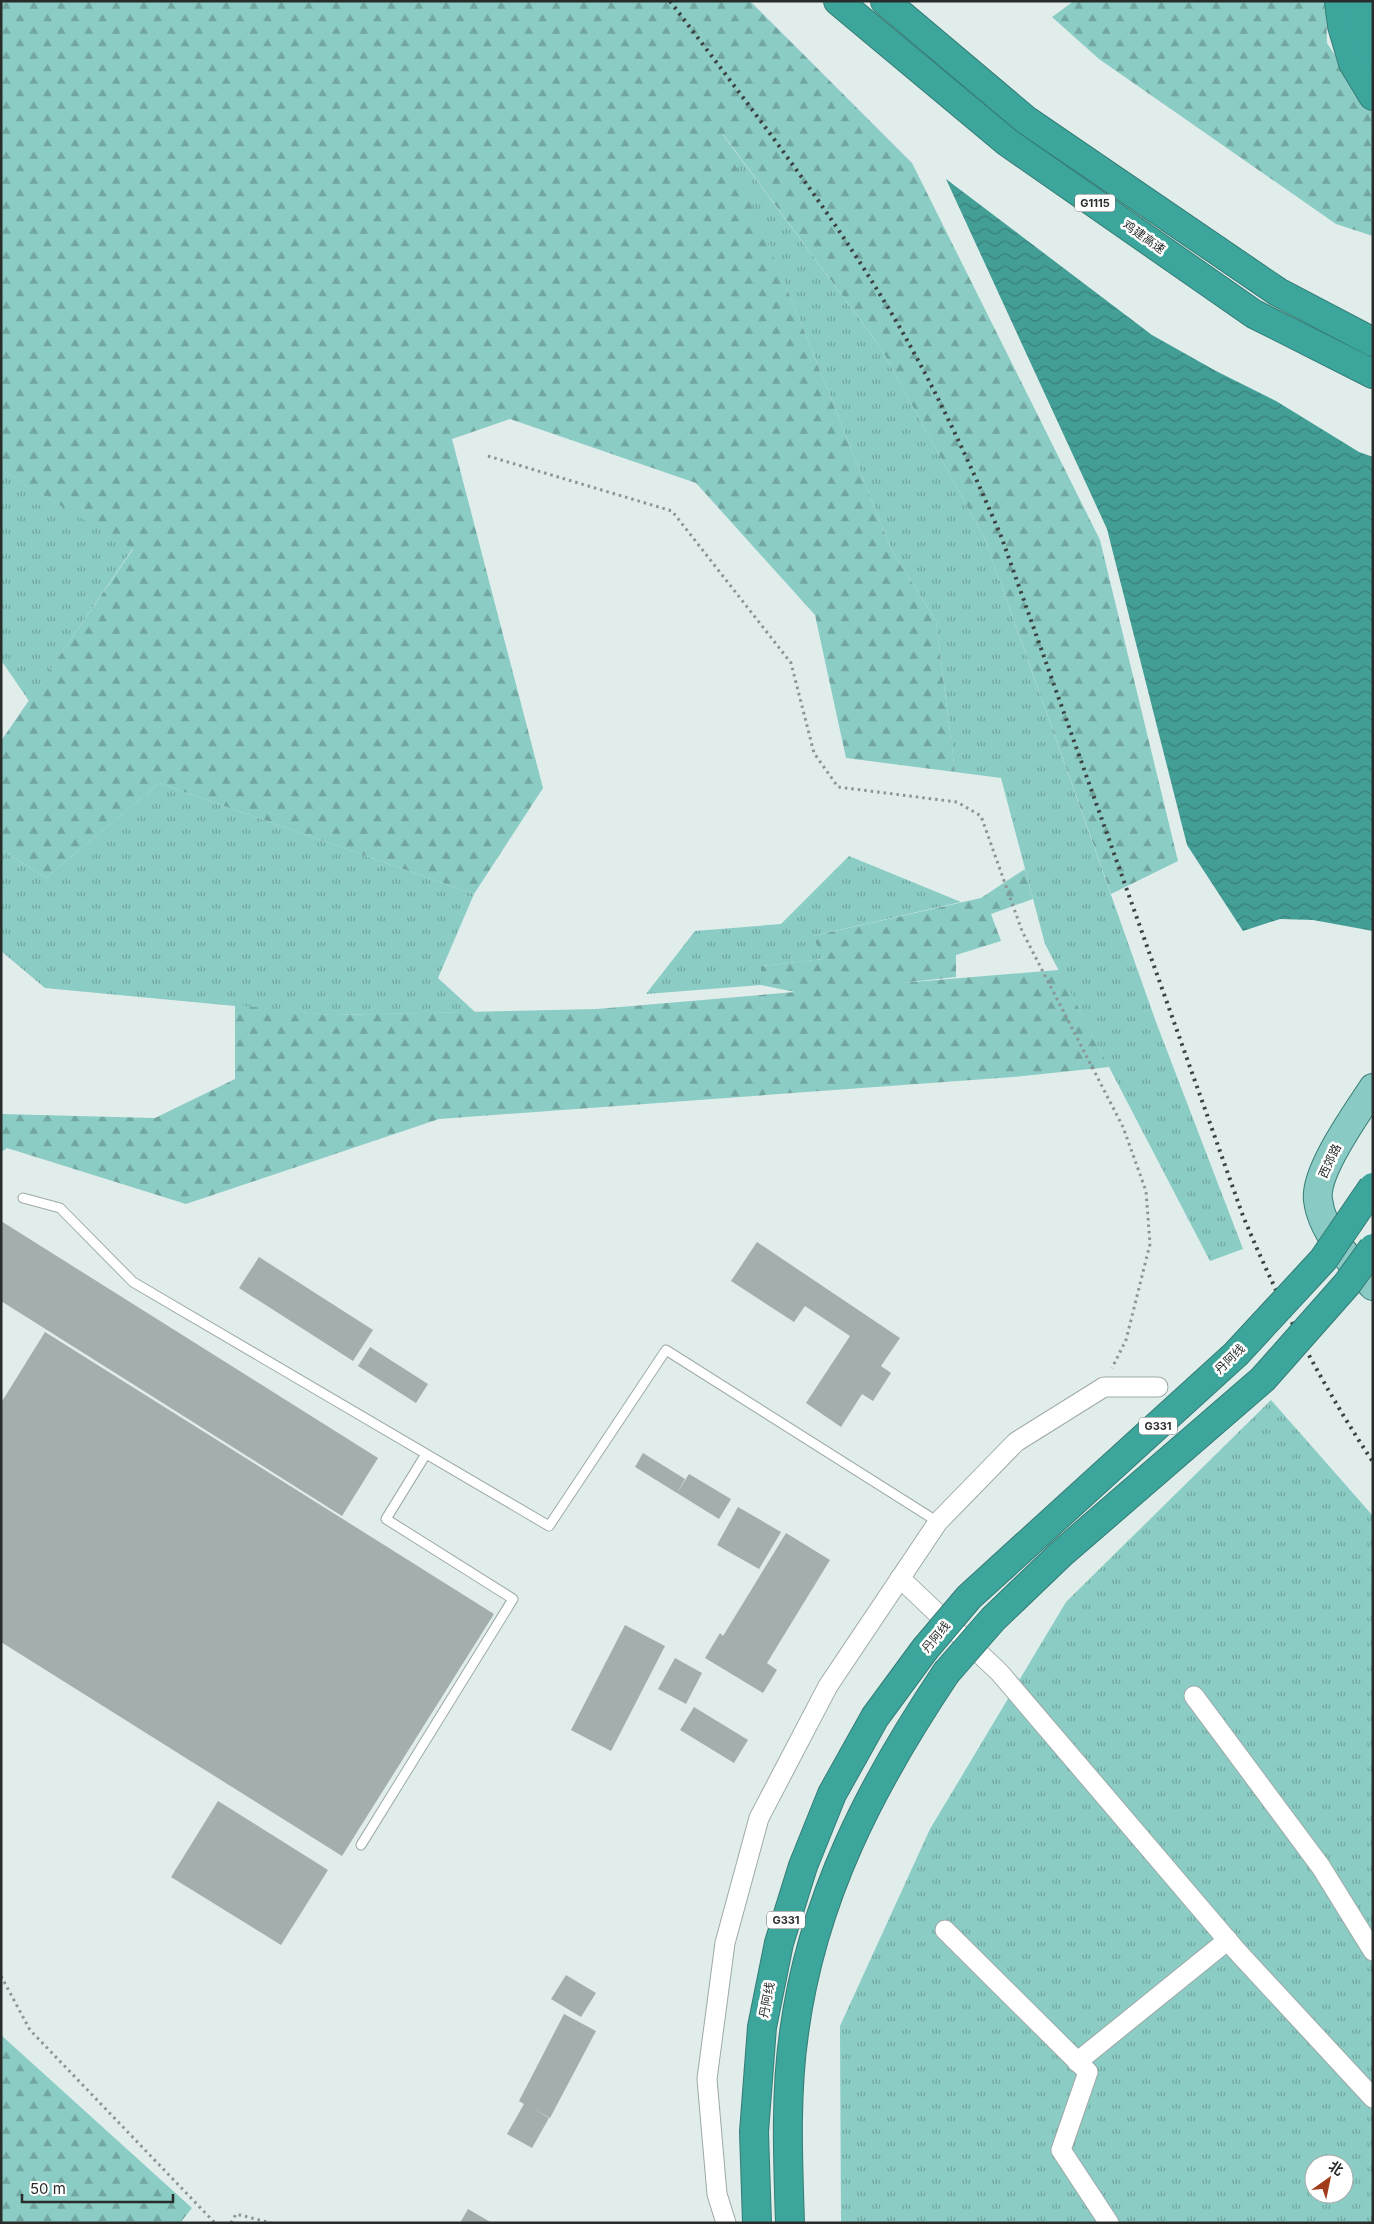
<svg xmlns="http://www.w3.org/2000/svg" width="1374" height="2224" font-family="Inter,'Noto Sans SC',sans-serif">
<defs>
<pattern id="grass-tufts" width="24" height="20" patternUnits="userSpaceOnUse" patternTransform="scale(1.25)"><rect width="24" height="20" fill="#8bccc5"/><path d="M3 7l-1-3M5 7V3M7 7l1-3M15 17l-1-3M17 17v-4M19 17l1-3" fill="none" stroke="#72a6a0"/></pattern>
<pattern id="forest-firs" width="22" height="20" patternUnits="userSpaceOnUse" patternTransform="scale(1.25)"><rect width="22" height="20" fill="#8bccc5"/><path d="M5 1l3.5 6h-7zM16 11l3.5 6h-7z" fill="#72a6a0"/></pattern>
<pattern id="water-waves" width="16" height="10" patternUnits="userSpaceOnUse" patternTransform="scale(1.25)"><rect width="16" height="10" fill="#439e96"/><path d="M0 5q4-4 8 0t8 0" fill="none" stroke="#38817b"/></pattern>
</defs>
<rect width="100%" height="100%" fill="#e0edeb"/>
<!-- grass -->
<g fill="url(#grass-tufts)" fill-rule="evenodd">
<polygon points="720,131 881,348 985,539 1156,1022 1243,1249 1210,1261 1045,944 1001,778 955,772 936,621 891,549 799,318"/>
<polygon points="1,470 133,548 29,701 1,660"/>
<polygon points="159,783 474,894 438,978 475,1012 330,1015 45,988 1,951 1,849 46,878"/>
<polygon points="849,856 961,902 813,936 824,959 762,966 761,985 646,994 695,931 781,924"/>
<path d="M1271 1400 1373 1516V2223H841L840 2026 930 1829 1066 1602ZM1314 2164H1344V2194H1314Z"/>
</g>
<!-- forest -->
<g fill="url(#forest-firs)">
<polygon points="1,1 750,1 912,163 1100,540 1178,861 1111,894 985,539 881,348 722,133 799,318 891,549 936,621 955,772 846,758 815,615 696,483 510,419 452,439 543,788 474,894 159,783 46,878 1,849 1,741 133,549 1,470"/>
<polygon points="1074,1 1326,1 1327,43 1373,114 1373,236 1336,224 1099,59 1052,17"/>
<polygon points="1025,869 1033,899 991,914 1001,941 956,955 956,977 901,983 1059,970 1109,1067 1013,1077 439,1119 186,1204 7,1148 1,1152 1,1114 155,1118 235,1079 235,1005 330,1015 597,1009 795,992 761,985 761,966 823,959 813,936 981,898"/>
<polygon points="1,2035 192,2208 180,2223 1,2223"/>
</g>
<!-- water -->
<polygon fill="url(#water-waves)" points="946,179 1152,335 1216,371 1276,401 1359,452 1373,457 1373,931 1313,920 1280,919 1243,931 1187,845 1107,529"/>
<!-- building -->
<g fill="#a2afad">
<polygon points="1,1221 378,1458 342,1516 1,1301"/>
<polygon points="757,1242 900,1338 881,1366 891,1373 873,1401 862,1394 841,1427 806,1403 850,1336 805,1306 794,1322 731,1281"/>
<polygon points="259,1257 373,1330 353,1361 239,1288"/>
<polygon points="45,1332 494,1614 342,1856 1,1642 1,1403"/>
<polygon points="370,1347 428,1384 416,1403 358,1366"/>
<polygon points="643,1453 685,1479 677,1493 635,1467"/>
<polygon points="689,1474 731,1499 719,1519 677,1493"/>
<polygon points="738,1507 781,1532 759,1569 717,1545"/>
<polygon points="786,1533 830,1560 767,1663 777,1670 763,1693 705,1658 720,1633 723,1636"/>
<polygon points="625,1625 665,1646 611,1751 571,1730"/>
<polygon points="675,1658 702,1673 686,1704 658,1689"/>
<polygon points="694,1707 748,1740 734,1763 680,1730"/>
<polygon points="218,1801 328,1870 281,1945 171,1877"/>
<polygon points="566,1975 596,1993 581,2017 551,1999"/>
<polygon points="564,2014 596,2031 550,2118 532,2108 549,2118 532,2148 507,2134 524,2104 519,2101"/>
<polygon points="468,2209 492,2223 460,2223"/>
</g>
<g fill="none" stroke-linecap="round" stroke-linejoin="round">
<!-- lane casing -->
<g stroke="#9daaa8" stroke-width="11">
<g id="lane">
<polyline points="23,1198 60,1208 133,1282 549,1526 666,1350 938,1522"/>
<polyline points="361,1845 513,1599 386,1519 426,1454"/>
</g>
</g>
<!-- street casing -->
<g stroke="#9daaa8" stroke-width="21">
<g id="street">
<polyline points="900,1578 1000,1673 1236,1950 1373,2098"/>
<polyline points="1194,1696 1321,1867 1373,1951"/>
<polyline points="945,1930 1088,2072 1061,2150 1109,2223"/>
<polyline points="1077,2062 1228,1940"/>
<polyline points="726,2223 717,2194 707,2079 725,1943 759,1818 828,1686 938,1522 1016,1442 1104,1387 1158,1387"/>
</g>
</g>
<!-- primary casing -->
<g stroke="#357c75" stroke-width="30">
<path id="primary" d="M1373 1088C1357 1113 1314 1172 1318 1200 1322 1233 1352 1263 1373 1286"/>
</g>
<!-- highway casing -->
<g stroke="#357c75" stroke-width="30">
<g id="highway">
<polyline points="838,1 1007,142 1254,314 1373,374"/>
<polyline points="885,1 1026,120 1278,292 1373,342"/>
<polyline points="1339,1 1342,26 1353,63 1373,96"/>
<polyline points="1359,1 1360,20 1373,52"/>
<polyline points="757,2223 754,2132 762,2027 779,1943 803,1866 832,1794 875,1717 925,1649"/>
<path d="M790 2223C788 2160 785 2095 794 2033 812 1898 871 1785 946 1673"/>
</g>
</g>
<!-- path -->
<g stroke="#8b9593" stroke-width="3" stroke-dasharray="2.5 4" stroke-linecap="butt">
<polyline points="488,456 672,511 791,663 814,753 838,787 957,802 981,816 1022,931 1123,1127 1146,1191 1150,1244 1126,1340 1112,1368"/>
<polyline points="1,1976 30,2030 215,2223"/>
<polyline points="231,2223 236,2214 271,2223"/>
</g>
<!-- lane -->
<use href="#lane" stroke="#fff" stroke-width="9"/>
<!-- street -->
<use href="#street" stroke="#fff" stroke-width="19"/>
<!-- primary -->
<use href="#primary" stroke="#8acac4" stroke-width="28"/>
<!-- highway -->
<use href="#highway" stroke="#3ca69d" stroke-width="28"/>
<!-- rail -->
<path stroke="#3d4342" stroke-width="4" stroke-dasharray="2.5 5" stroke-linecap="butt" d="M670 1C743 98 818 193 881 296 928 372 966 454 1001 536L1243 1216C1279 1302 1321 1384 1373 1462"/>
<!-- highway-bridge casing -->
<g stroke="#357c75" stroke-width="30" stroke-linecap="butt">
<g id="highway-bridge">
<polyline points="925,1649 969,1597 1236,1354 1323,1260 1373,1187"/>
<polyline points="946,1673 993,1619 1062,1553 1263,1379 1347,1284 1373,1248"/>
</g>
</g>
<!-- highway-bridge -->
<use href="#highway-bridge" stroke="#3ca69d" stroke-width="28"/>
</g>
<g text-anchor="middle" stroke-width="5" stroke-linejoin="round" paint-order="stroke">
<!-- shield labels -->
<g fill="#fff" stroke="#686c6b" stroke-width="1">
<rect x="1075" y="194.5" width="40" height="17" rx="4"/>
<rect x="1139" y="1417.5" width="38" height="17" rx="4"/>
<rect x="767" y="1911.5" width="38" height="17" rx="4"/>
</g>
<g font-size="11" font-weight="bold" fill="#282d2c">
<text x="1095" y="207">G1115</text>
<text x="1158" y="1430">G331</text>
<text x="786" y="1924">G331</text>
</g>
<!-- street labels -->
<g font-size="12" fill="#282d2c" stroke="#fff">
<text transform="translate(1144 237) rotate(35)" y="4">鸡建高速</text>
<text transform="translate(1330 1161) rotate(-65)" y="4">西郊路</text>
<text transform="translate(1230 1359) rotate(-44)" y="4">丹阿线</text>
<text transform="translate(936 1637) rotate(-50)" y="4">丹阿线</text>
<text transform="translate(767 2000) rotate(-79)" y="4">丹阿线</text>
</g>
</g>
<!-- border -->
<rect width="1374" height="2224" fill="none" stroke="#282d2c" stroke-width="5"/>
<!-- north arrow -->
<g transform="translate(1329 2179) rotate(33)"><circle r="24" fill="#ffffff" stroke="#a9abab"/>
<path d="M0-4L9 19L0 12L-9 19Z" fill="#a23b19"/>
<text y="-8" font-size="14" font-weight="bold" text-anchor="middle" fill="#282d2c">北</text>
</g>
<!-- scale -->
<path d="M22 2194v8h151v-8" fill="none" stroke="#282d2c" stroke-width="2.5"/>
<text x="30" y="2194" font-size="15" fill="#282d2c" stroke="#ffffff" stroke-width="4" paint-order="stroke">50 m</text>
</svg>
